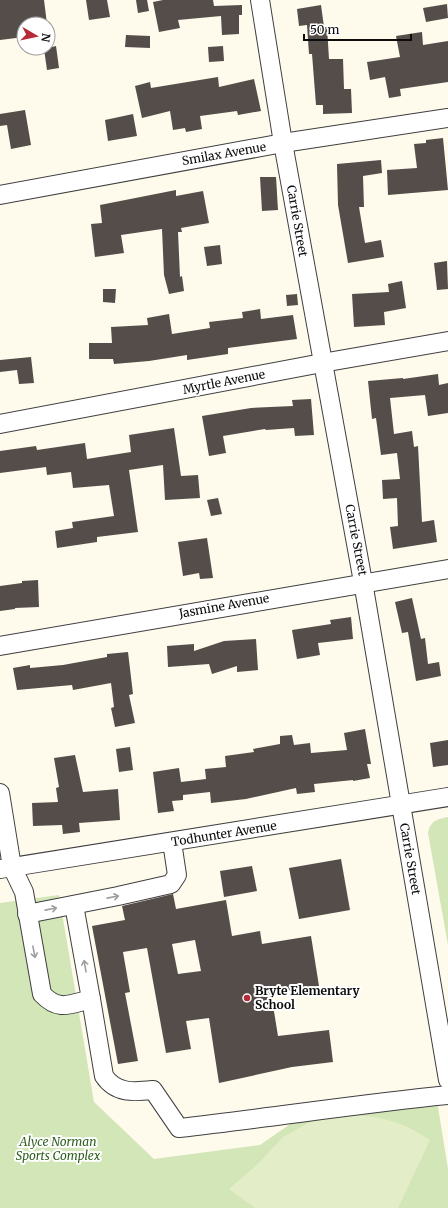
<svg xmlns="http://www.w3.org/2000/svg" width="448" height="1208" font-family="Merriweather,serif">
<rect width="100%" height="100%" fill="#fefaec"/>
<!-- green -->
<g fill="#d2e6b8">
<path d="M448 817V945L428 833C430 821 437 819 448 817Z"/>
<polygon points="59,895 94,1102 154,1159 260,1145 296,1120 437,1101 448,1169 448,1208 0,1208 0,903"/>
</g>
<!-- pitch -->
<path fill="#e3eec9" d="M340 1114C378 1116 398 1119 430 1140L398 1208H255L229 1189 259 1163 283 1137 310 1122Z"/>
<!-- building -->
<g fill="#544d49" fill-rule="evenodd">
<polygon points="0,0 44,0 47,24 24,24 24,37 0,40"/>
<polygon points="86,0 107,0 110,17 89,20"/>
<polygon points="136,0 147,0 149,11 138,13"/>
<polygon points="163,0 213,0 214,6 242,5 242,15 239,15 239,34 222,35 221,16 178,20 180,28 159,32 153,2"/>
<polygon points="447,4 448,18 426,22 423,8"/>
<polygon points="321,5 324,27 327,27 329,59 343,59 344,89 351,89 352,113 323,114 323,105 316,105 312,54 309,54 307,25 299,26 297,9"/>
<polygon points="422,32 423,45 448,41 448,82 400,89 401,96 389,98 385,77 370,80 367,62 400,57 396,36"/>
<polygon points="126,35 150,36 150,48 125,47"/>
<polygon points="56,46 59,68 47,70 44,49"/>
<polygon points="223,46 224,61 209,62 208,47"/>
<polygon points="218,77 219,87 254,79 261,111 238,115 237,111 200,116 202,129 186,132 185,128 173,130 170,111 142,118 135,86 150,82 151,88"/>
<polygon points="25,110 31,145 11,149 7,125 0,126 0,114"/>
<polygon points="133,114 137,136 108,141 105,120"/>
<polygon points="443,138 448,190 388,195 387,170 417,168 414,144 426,143 426,140"/>
<polygon points="381,160 382,173 363,176 364,207 359,207 365,243 381,240 384,257 348,263 338,205 337,164"/>
<polygon points="260,177 276,177 278,210 262,211"/>
<polygon points="176,190 176,196 203,191 209,223 181,228 182,232 178,232 180,277 182,276 184,291 169,294 164,275 162,229 121,235 124,253 95,257 91,224 102,223 100,205"/>
<polygon points="220,245 222,264 207,266 204,247"/>
<polygon points="447,261 448,289 437,290 434,263"/>
<polygon points="402,281 406,308 384,312 385,325 354,327 352,294 389,292 388,284"/>
<polygon points="103,289 116,289 115,303 103,302"/>
<polygon points="297,294 298,305 287,306 286,295"/>
<polygon points="260,309 261,319 293,315 297,339 228,348 228,354 187,360 187,355 149,361 114,364 113,359 89,359 89,343 112,343 111,327 148,325 147,318 169,314 172,334 210,328 209,322 243,318 242,312"/>
<polygon points="31,357 34,383 19,384 17,370 0,372 0,360"/>
<polygon points="438,374 439,385 448,383 448,413 428,416 425,395 390,398 394,434 412,431 414,447 418,446 422,522 434,520 437,542 393,549 390,527 398,526 397,498 383,499 382,480 400,479 397,453 381,455 376,418 372,419 368,381 403,378 403,379"/>
<polygon points="311,399 314,435 295,436 294,428 266,430 265,429 223,436 226,453 209,456 202,416 251,408 293,406 292,400"/>
<polygon points="174,428 181,476 198,475 200,498 165,500 163,465 129,470 138,532 97,537 97,542 57,548 55,531 73,528 72,522 114,516 109,485 73,488 71,472 47,475 46,467 0,473 0,451 36,446 37,450 85,443 87,459 131,452 129,435"/>
<polygon points="218,498 222,514 211,516 207,500"/>
<polygon points="207,538 213,578 200,579 199,573 183,576 178,542"/>
<polygon points="38,580 39,607 15,608 15,609 0,611 0,586 22,583 22,581"/>
<polygon points="412,598 421,639 425,638 428,664 439,662 441,676 416,681 408,632 402,633 395,602"/>
<polygon points="351,617 353,639 318,643 320,655 297,659 292,630 331,624 330,620"/>
<polygon points="256,639 258,670 237,672 237,666 212,674 209,664 168,667 167,646 194,644 194,651 224,641"/>
<polygon points="128,652 133,694 129,695 135,723 115,727 111,708 114,707 111,683 73,690 72,685 17,690 13,668 30,665 30,668 63,665 107,657 107,654"/>
<polygon points="365,729 371,764 367,764 370,778 353,781 353,780 314,784 315,792 297,794 296,788 246,799 211,803 210,792 183,795 183,800 172,801 174,811 158,813 153,772 179,768 181,782 206,779 205,769 226,767 225,756 254,752 253,749 280,744 280,736 292,735 294,745 310,743 311,753 347,750 344,733"/>
<polygon points="448,740 448,765 433,767 430,743"/>
<polygon points="130,747 133,770 119,772 116,749"/>
<polygon points="75,755 83,792 118,789 120,820 79,823 80,832 63,834 62,825 33,826 32,803 58,802 56,788 59,787 54,758"/>
<polygon points="341,859 350,910 299,919 289,868"/>
<polygon points="252,866 257,891 224,897 220,871"/>
<path d="M173 894 176 909 226 900 232 936 260 931 262 944 311 936 319 986 271 993 278 1036 329 1030 333 1062 292 1067 219 1083 209 1018 186 1021 191 1049 166 1053 147 948 123 952 130 992 125 993 138 1061 118 1064 92 926 125 920 122 906ZM195 940 201 971 178 974 172 944Z"/>
</g>
<g fill="none" stroke-linecap="round" stroke-linejoin="round">
<!-- minor casing -->
<g stroke="#3f3f3f" stroke-width="20">
<g id="minor">
<polyline points="260,0 283,143 363,582 448,1080"/>
<polyline points="0,195 283,143 448,118"/>
<polyline points="0,424 322,363 448,341"/>
<polyline points="0,646 448,569"/>
<path d="M0 793 12 867 24 892 42 994C59 1012 70 1004 91 999L74 905"/>
<polyline points="0,869 448,797"/>
<polyline points="27,914 118,896 171,884 177,875 172,842"/>
<path d="M91 999 104 1076C116 1094 134 1092 153 1090L179 1128C269 1118 358 1104 448 1095"/>
</g>
</g>
<!-- minor -->
<use href="#minor" stroke="#fff" stroke-width="18"/>
</g>
<!-- one-way arrows -->
<defs><path id="oneway-shaft" d="M-6 0H5M1.5-3L5.5 0L1.5 3" fill="none" stroke-width="1.6" stroke-linecap="round" stroke-linejoin="round"/></defs>
<g stroke="#9e9e9e">
<use href="#oneway-shaft" transform="translate(113 897) rotate(-11)"/>
<use href="#oneway-shaft" transform="translate(51 909) rotate(-11)"/>
<use href="#oneway-shaft" transform="translate(34 952) rotate(79)"/>
<use href="#oneway-shaft" transform="translate(85 966) rotate(-100)"/>
</g>
<!-- markers -->
<circle fill="#b52b38" stroke="#fff" stroke-width="1.5" cx="247" cy="998" r="4"/>
<g text-anchor="middle" stroke-width="4" stroke-linejoin="round" paint-order="stroke">
<!-- street labels -->
<g font-size="12" fill="#0c0c0c" stroke="#fff">
<text transform="translate(224 154) rotate(-10)" y="4">Smilax Avenue</text>
<text transform="translate(297 221) rotate(80)" y="4">Carrie Street</text>
<text transform="translate(224 382) rotate(-11)" y="4">Myrtle Avenue</text>
<text transform="translate(356 540) rotate(79)" y="4">Carrie Street</text>
<text transform="translate(224 606) rotate(-10)" y="4">Jasmine Avenue</text>
<text transform="translate(224 834) rotate(-9)" y="4">Todhunter Avenue</text>
<text transform="translate(410 859) rotate(80)" y="4">Carrie Street</text>
</g>
<!-- poi labels -->
<g font-size="12" font-weight="bold" fill="#0c0c0c" stroke="#fff" text-anchor="start">
<text x="255" y="995">Bryte Elementary<tspan x="255" dy="14">School</tspan></text>
</g>
<!-- park labels -->
<g font-size="12" font-style="italic" fill="#306020" stroke="#fff">
<text x="58" y="1146">Alyce Norman<tspan x="58" dy="14">Sports Complex</tspan></text>
</g>
</g>
<!-- north arrow -->
<g transform="translate(36 36) rotate(99)"><circle r="19" fill="#ffffff" stroke="#9e9e9e"/>
<path d="M0-3L7 15L0 10L-7 15Z" fill="#b52b38"/>
<text y="-6" font-size="11" font-weight="bold" text-anchor="middle" fill="#0c0c0c">N</text>
</g>
<!-- scale -->
<path d="M304 34v6h107v-6" fill="none" stroke="#0c0c0c" stroke-width="2"/>
<text x="310" y="34" font-size="12" fill="#0c0c0c" stroke="#ffffff" stroke-width="3" paint-order="stroke">50 m</text>
</svg>
